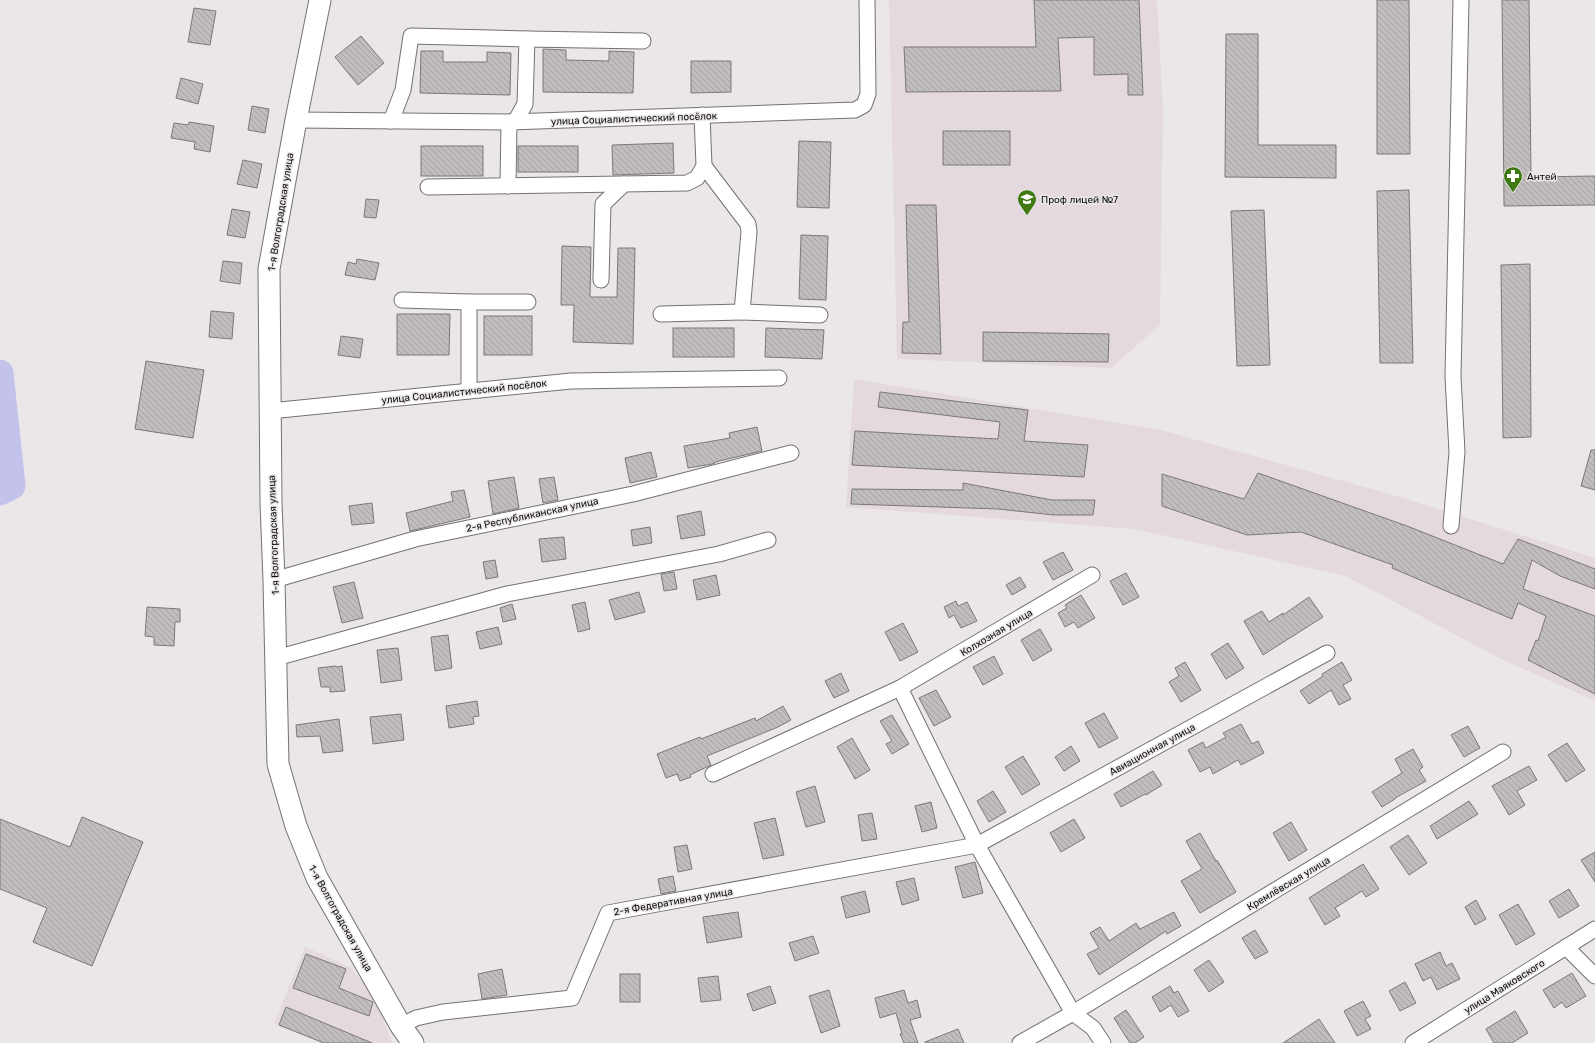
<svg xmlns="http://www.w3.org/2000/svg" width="1595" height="1043" font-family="Rubik,sans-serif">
<defs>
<pattern id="building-back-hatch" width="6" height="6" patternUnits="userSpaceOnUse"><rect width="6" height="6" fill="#c1bdbd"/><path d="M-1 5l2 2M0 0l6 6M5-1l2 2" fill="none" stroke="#a5a1a1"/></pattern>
</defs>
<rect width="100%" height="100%" fill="#ebe7e9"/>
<!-- built -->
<g fill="#e4d9de">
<polygon points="889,0 1157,0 1163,108 1160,325 1111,368 897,359"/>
<polygon points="854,379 1161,430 1393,495 1595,558 1595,701 1499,658 1346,576 1134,529 846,507"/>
<polygon points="305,947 350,967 376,998 392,1043 321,1043 274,1024"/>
</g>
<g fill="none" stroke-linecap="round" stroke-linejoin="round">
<!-- river -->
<polyline stroke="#c3c2eb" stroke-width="27" points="0,373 12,486 0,492"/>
</g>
<!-- building -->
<g fill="url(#building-back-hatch)" stroke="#7c7878">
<polygon points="1034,0 1139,0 1143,95 1128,95 1128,74 1094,75 1094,37 1058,38 1061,91 906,92 904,47 1036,47"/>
<polygon points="1377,0 1409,0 1410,154 1377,154"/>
<polygon points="1502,0 1529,0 1531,177 1595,176 1595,205 1504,206"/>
<polygon points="194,8 216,11 210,45 188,42"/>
<polygon points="1226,34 1258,34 1258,145 1336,145 1336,178 1225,177"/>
<polygon points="361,36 384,63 358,85 335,57"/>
<polygon points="543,49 566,50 566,60 609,61 609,51 634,52 633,93 543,92"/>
<polygon points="421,51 443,51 443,62 487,62 487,52 511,53 510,95 420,93"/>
<polygon points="691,61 731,61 731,92 691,93"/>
<polygon points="181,78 203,84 198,104 176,98"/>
<polygon points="252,106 269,109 265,133 248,130"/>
<polygon points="189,122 214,126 210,152 194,149 195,142 171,138 174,123 188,125"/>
<rect x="943" y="131" width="67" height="34"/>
<polygon points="799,141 831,142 829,208 797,207"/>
<polygon points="673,143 674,173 613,175 612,145"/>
<rect x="421" y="146" width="62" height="30"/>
<rect x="518" y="146" width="60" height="26"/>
<polygon points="243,160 262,164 257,188 237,184"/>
<polygon points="1409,190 1413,363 1380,363 1377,191"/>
<polygon points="366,199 379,200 376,218 364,217"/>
<polygon points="906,205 936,205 941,354 902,353 903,322 909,322"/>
<polygon points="232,209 250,212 245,238 227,235"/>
<polygon points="1264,210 1270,365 1237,366 1231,211"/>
<polygon points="801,235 828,236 826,300 799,299"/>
<polygon points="562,246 591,247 590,297 617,297 618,248 635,248 633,344 573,342 574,305 561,305"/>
<polygon points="357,259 379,263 375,280 345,275 348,262 356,264"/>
<polygon points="223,261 242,263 240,284 220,281"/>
<polygon points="1530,264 1531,437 1503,438 1501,265"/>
<polygon points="211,311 234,313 232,339 209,337"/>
<polygon points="397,314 450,314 449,355 397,355"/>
<rect x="484" y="316" width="48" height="39"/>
<rect x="673" y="328" width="61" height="29"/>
<polygon points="766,328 824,330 822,359 765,357"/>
<polygon points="983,332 1109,334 1108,362 983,361"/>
<polygon points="341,336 363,339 360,358 338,355"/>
<polygon points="146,361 204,370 193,438 135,429"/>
<polygon points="880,392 1028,410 1024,441 1088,445 1084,477 852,465 855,431 998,439 1000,422 878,407"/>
<polygon points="757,427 762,451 715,462 715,463 712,464 688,468 684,446 730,438 729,433"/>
<polygon points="1591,450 1595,450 1595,490 1581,486"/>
<polygon points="651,452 657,477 630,483 625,458"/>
<polygon points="1258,473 1407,526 1503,564 1518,539 1595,569 1595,589 1560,576 1532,560 1523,589 1595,616 1595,694 1528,660 1536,640 1538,641 1546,616 1518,603 1512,619 1392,568 1393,565 1301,532 1247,535 1162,506 1162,474 1244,499"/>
<polygon points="514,477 519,508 493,514 488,481"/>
<polygon points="554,477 558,500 543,503 539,479"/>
<polygon points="963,483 1052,500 1095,500 1093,515 1054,515 998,509 851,504 852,489 963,490"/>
<polygon points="464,490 470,517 410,531 406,513 453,501 451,492"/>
<polygon points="372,503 374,523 352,525 349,506"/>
<polygon points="701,511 705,535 681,539 677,516"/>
<polygon points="650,527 652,543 633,546 631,530"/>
<polygon points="564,537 566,559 542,562 539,539"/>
<polygon points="1063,552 1073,570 1053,580 1043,562"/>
<polygon points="495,560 498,577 486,579 483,562"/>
<polygon points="674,572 677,589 664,591 661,574"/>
<polygon points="1126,573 1139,597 1123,605 1110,581"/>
<polygon points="716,575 720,595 697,600 693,580"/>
<polygon points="1020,577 1026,587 1012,595 1006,585"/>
<polygon points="354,582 363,618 342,623 333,587"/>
<polygon points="639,592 645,612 615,620 609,600"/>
<polygon points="1081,595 1095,618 1078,628 1074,622 1065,627 1058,613 1067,608 1065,605"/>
<polygon points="1309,597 1323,617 1263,655 1244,621 1262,611 1269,622 1283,613 1283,615"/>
<polygon points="956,601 958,606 967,602 977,621 961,628 954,615 949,618 944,607"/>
<polygon points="585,602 590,629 578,632 572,605"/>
<polygon points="512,604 516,619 503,622 500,608"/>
<polygon points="147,607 180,609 180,622 175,622 174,646 154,645 154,637 145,636"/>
<polygon points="903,623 918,652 900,661 885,632"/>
<polygon points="498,627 502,644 480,649 476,632"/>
<polygon points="1040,629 1052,650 1033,661 1021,640"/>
<polygon points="448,635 452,668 435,671 431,637"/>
<polygon points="1228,643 1244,668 1226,679 1211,654"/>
<polygon points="398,648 402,680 381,683 377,650"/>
<polygon points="994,656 1003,674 983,685 973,667"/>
<polygon points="1185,662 1201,690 1181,702 1169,682 1179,676 1175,668"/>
<polygon points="1342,662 1352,680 1343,685 1351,699 1339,705 1331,690 1309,704 1300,691 1323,676 1322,674"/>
<polygon points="336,666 337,667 342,666 345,691 330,692 330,687 321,687 318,668"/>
<polygon points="841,673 849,691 834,698 825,681"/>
<polygon points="936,690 951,717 934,726 919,698"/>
<polygon points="477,701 479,716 473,717 474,724 449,728 446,706"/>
<polygon points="783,706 791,720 778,727 707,756 711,765 690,775 691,777 680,781 677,774 666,778 657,754 700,737 701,739 755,718 756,721"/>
<polygon points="1104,713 1118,738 1099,748 1085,723"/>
<polygon points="401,714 404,740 373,744 370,717"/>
<polygon points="892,715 909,744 892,754 886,744 892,741 880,721"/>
<polygon points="339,719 343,751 323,753 320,736 297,737 296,725"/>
<polygon points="1241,724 1252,744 1258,741 1264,753 1241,765 1238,760 1213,774 1210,767 1200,772 1188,750 1203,742 1206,748 1226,737 1223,733"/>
<polygon points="1468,726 1480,748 1464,757 1451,735"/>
<polygon points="852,738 870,770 855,779 837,747"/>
<polygon points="1567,743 1585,770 1566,782 1548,755"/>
<polygon points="1071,746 1080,761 1064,771 1055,757"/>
<polygon points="1413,749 1423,767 1419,770 1426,781 1395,798 1395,799 1382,807 1372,792 1402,773 1395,759"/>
<polygon points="1023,756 1040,784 1022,795 1005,767"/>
<polygon points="1529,766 1537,780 1517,791 1525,805 1509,815 1492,786"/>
<polygon points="1153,771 1162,785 1146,795 1145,794 1121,807 1114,794"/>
<polygon points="815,786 825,822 806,827 796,792"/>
<polygon points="993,791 1006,812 989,822 977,801"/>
<polygon points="1469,801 1478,814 1437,839 1430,826"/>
<polygon points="931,802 937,828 922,832 915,806"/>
<polygon points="872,813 877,839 862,841 858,815"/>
<polygon points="82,817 143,842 92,966 33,942 47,908 0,889 0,819 70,847"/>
<polygon points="775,818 784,855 763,859 754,823"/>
<polygon points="1074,819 1085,838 1061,852 1050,833"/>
<polygon points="1291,822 1307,850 1289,861 1273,833"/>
<polygon points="1200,833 1216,861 1217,860 1236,892 1200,913 1181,881 1202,869 1186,841"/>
<polygon points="1408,835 1427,863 1409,875 1390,847"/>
<polygon points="687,845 692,869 678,872 674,847"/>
<polygon points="1595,852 1595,882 1581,860"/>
<polygon points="975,862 983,893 963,898 955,867"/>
<polygon points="1363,864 1379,889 1366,897 1362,891 1335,908 1340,916 1325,925 1309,898"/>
<polygon points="673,876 676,891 661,894 658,879"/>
<polygon points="914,878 919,900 902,905 896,882"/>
<polygon points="1569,889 1579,906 1559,918 1549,901"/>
<polygon points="865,891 870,912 846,918 841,897"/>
<polygon points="1476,900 1486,919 1475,925 1465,907"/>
<polygon points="1518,904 1535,934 1516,945 1499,915"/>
<polygon points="738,912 742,937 707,943 703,917"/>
<polygon points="1174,912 1181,926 1167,934 1166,931 1099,975 1087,954 1099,948 1090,933 1100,927 1109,941 1136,923 1140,929"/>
<polygon points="1255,930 1268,952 1255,959 1242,938"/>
<polygon points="813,936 819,953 795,961 789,943"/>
<polygon points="1440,952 1446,966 1452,963 1460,979 1437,990 1431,977 1423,981 1415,964"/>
<polygon points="306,954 346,969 339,988 373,1002 369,1016 293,988"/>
<polygon points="1209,960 1224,982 1209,992 1194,970"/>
<polygon points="502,969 507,995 482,999 478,974"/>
<polygon points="1572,973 1586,996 1566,1008 1562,1002 1554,1008 1543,990"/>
<rect x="620" y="974" width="20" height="28"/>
<polygon points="718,976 721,1000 701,1002 698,978"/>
<polygon points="1405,982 1416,1003 1400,1011 1389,991"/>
<polygon points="770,986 776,1003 753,1011 747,994"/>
<polygon points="1170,986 1174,993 1178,991 1189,1011 1178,1017 1171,1005 1160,1012 1152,997"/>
<polygon points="829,990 840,1026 821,1033 809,996"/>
<polygon points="904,990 908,1003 917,1000 921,1017 910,1020 918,1043 904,1043 900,1034 902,1034 896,1013 880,1018 875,998"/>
<polygon points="1363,1001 1371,1016 1365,1019 1371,1029 1357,1036 1344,1011"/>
<polygon points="286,1007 372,1043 324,1043 279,1025"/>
<polygon points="1126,1010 1144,1037 1135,1043 1130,1043 1114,1018"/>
<polygon points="1515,1011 1528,1033 1512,1043 1494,1043 1486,1029"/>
<polygon points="1319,1019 1335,1043 1283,1043"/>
<polygon points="958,1029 964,1043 925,1043 925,1042"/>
</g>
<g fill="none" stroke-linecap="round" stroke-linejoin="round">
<!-- street casing -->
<g stroke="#747172" stroke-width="17">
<g id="street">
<polyline points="296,120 509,122 855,110 864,105 868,94 867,0"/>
<polyline points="391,121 403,90 411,36 527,39"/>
<polyline points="515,122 525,104 527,39 643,41"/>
<polyline points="508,186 509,122"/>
<polyline points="428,187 687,183 697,178 704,166 702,115"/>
<polyline points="601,280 603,204 624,184"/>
<polyline points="402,300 469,302"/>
<polyline points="742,312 820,315"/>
<polyline points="661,314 742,312 749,232 748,224 704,166"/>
<polyline points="469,391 469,302 528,302"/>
<polyline points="270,411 571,381 779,378"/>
<polyline points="1451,526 1457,452 1453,377 1461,0"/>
<polyline points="274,580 415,539 633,494 791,453"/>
<polyline points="276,658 507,594 719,554 768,540"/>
<polyline points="900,688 977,845 1073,1013 1093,1028 1103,1043"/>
<polyline points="713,774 900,688 1092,575"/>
<polyline points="1566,947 1595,976"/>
<polyline points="401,1026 416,1018 443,1012 572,998 608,913 977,845 1327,653"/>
<polyline points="1020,1043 1073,1013 1503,752"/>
<polyline points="1413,1043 1595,929"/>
</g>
</g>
<!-- secondary casing -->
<g stroke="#747172" stroke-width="23">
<polyline id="secondary" points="320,0 296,120 269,269 271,503 274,580 278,764 296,826 317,878 401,1026 413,1043"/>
</g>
<!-- street -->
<use href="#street" stroke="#fff" stroke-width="15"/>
<!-- secondary -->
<use href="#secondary" stroke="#fff" stroke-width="21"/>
</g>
<!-- icons -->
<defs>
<g id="pharmacy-pin" transform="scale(1)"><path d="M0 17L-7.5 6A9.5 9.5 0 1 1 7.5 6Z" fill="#3e7911" stroke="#ebe7e9"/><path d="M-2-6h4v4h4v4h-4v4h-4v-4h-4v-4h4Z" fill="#fff"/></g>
<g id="university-pin" transform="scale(1)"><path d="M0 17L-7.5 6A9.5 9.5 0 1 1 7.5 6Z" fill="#3e7911" stroke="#ebe7e9"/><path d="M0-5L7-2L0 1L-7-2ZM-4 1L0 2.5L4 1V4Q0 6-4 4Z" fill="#fff"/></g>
</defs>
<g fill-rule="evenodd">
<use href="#pharmacy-pin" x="1513" y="176"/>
<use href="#university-pin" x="1027" y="199"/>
</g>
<g text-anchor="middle" stroke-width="3" stroke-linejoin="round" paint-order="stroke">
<!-- street labels -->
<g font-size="10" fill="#0e0d0d" stroke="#ebe7e9">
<text transform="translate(634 118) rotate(-2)" y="4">улица Социалистический посёлок</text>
<text transform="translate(280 212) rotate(-81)" y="4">1-я Волгоградская улица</text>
<text transform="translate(464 391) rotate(-6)" y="4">улица Социалистический посёлок</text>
<text transform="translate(532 514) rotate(-12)" y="4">2-я Республиканская улица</text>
<text transform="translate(273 535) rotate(-92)" y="4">1-я Волгоградская улица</text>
<text transform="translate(996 632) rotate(-31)" y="4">Колхозная улица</text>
<text transform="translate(1152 749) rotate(-29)" y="4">Авиационная улица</text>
<text transform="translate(1288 883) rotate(-31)" y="4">Кремлёвская улица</text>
<text transform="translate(673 901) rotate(-10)" y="4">2-я Федеративная улица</text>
<text transform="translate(341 918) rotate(61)" y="4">1-я Волгоградская улица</text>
<text transform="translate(1504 986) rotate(-32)" y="4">улица Маяковского</text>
</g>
<!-- poi labels -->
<g font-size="10" fill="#0e0d0d" stroke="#ebe7e9" text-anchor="start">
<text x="1527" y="180">Антей</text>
<text x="1041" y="203">Проф лицей №7</text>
</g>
</g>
</svg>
